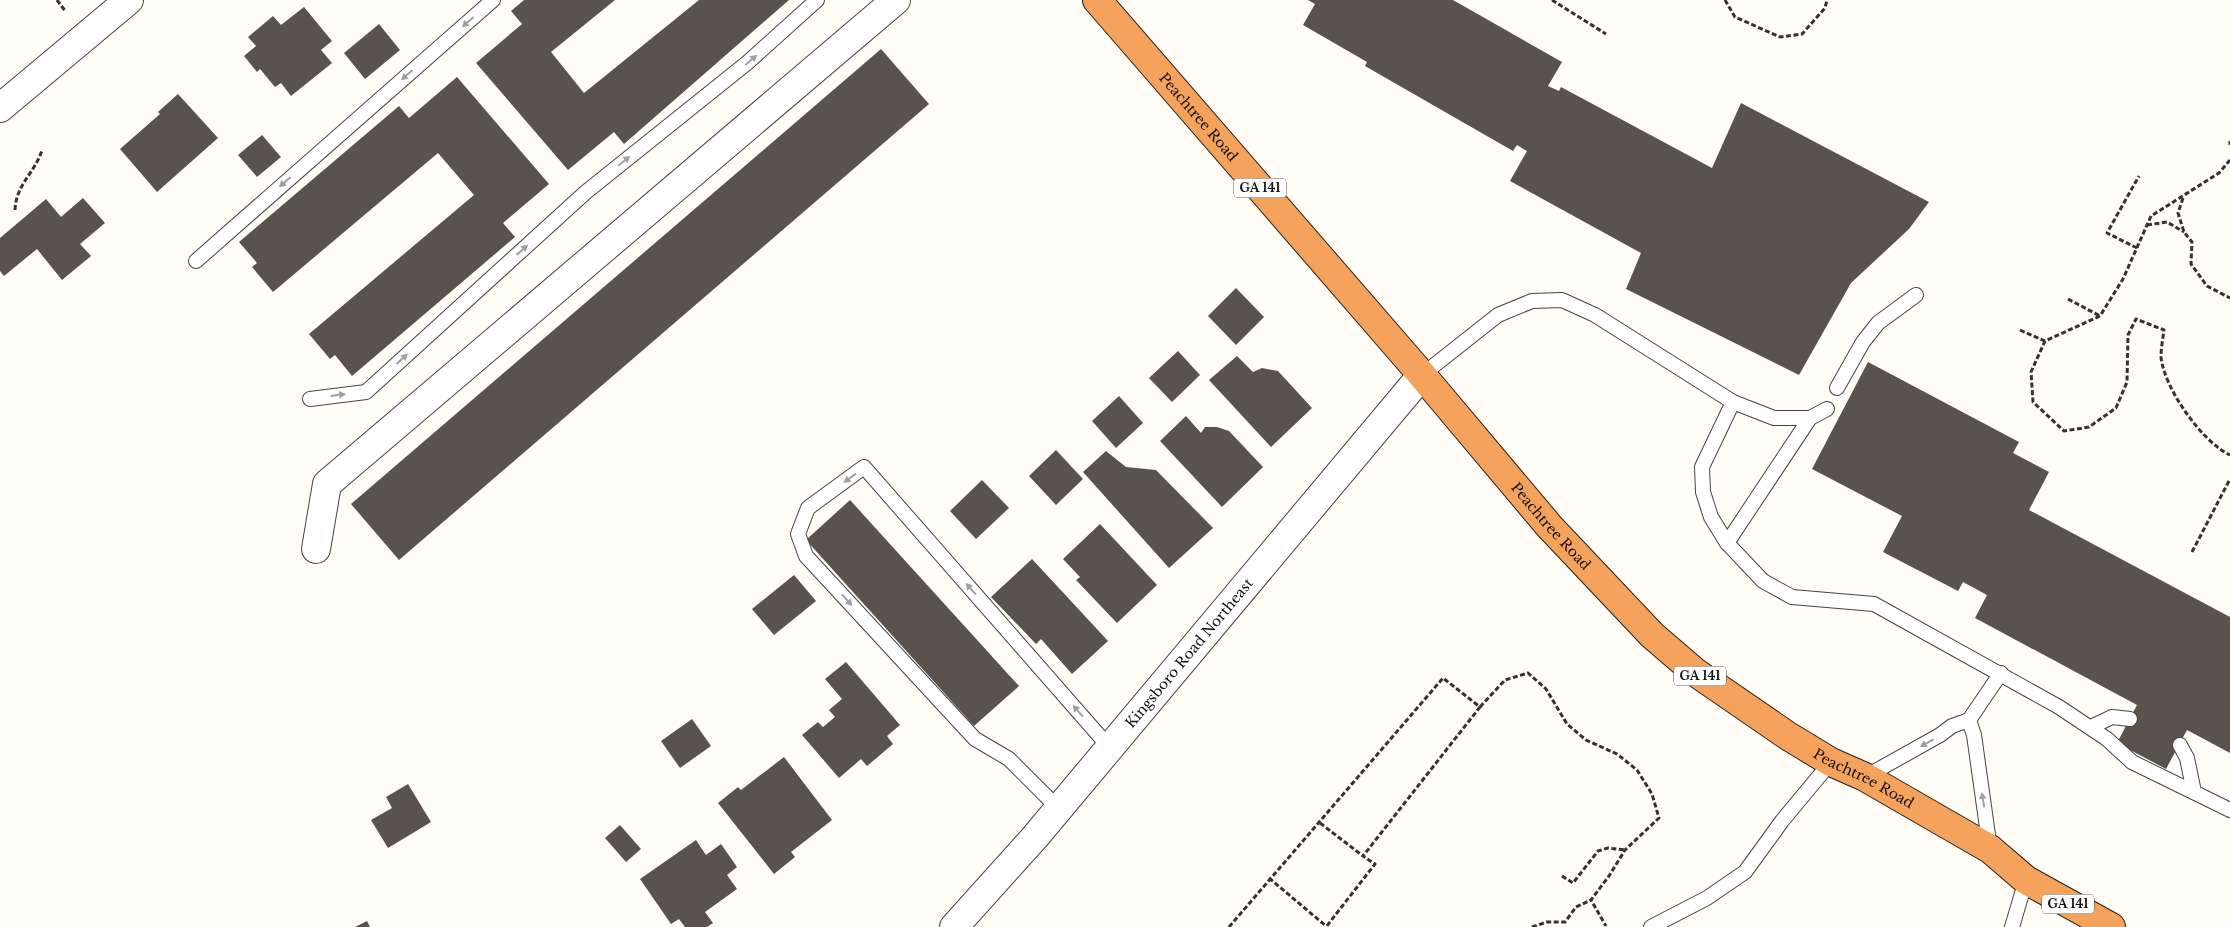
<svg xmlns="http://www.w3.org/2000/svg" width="2230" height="927" font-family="'Libre Baskerville',serif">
<rect width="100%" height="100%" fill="#fffdf5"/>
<!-- building -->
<g fill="#5a524d">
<polygon points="524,0 615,0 551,52 584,93 699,0 789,0 624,144 614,132 568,170 476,63 522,24 511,11"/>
<polygon points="1308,0 1453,0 1562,62 1548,86 1559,91 1561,87 1712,168 1741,103 1929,202 1909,229 1851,283 1799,375 1626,289 1641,253 1510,181 1527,151 1517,145 1513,151 1365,66 1367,62 1303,25 1315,4"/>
<polygon points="304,7 332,41 321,50 332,63 291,96 281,83 275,87 260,69 257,72 244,56 256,46 248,37 273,16 281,25"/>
<polygon points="379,24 400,50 365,79 344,53"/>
<polygon points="881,49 929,104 399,560 351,504"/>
<polygon points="457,77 549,184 503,223 515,237 352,376 335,355 330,359 309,334 474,195 438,153 273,292 252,267 257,263 239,242 399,106 409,118"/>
<polygon points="178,94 218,138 157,192 120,149 160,114 158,112"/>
<polygon points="262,135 281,157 257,177 238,155"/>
<polygon points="83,198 105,223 80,244 91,256 62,280 37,249 4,276 0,271 0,238 46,199 61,217"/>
<polygon points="1236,288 1264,317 1236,345 1208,316"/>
<polygon points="1178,351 1200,375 1172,402 1149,378"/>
<polygon points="1237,356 1253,372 1262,368 1278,371 1312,408 1271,447 1209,380"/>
<polygon points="1868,362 2019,442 2013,453 2049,472 2029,510 2230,617 2230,753 2187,730 2166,769 2117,743 2137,705 1975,618 1987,595 1963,582 1958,591 1883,552 1902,516 1812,469"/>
<polygon points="1119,396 1143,423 1116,448 1092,421"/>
<polygon points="1186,416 1201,433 1205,427 1217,427 1229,431 1263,467 1222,507 1160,441"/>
<polygon points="1056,450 1083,479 1056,505 1029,476"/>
<polygon points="1106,451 1126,467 1156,470 1213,528 1169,568 1083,472"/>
<polygon points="982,480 1009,508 976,539 950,511"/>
<polygon points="850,500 1019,686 974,726 806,540"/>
<polygon points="1100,524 1157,585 1117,623 1076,580 1080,577 1063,559"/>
<polygon points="1032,559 1108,641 1072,674 1041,639 1036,644 991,597"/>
<polygon points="794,575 816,601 774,635 752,609"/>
<polygon points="846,662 900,725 887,736 893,744 867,766 861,759 839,778 802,735 818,722 823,727 835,717 829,710 842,699 825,679"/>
<polygon points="692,719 711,746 680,768 661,741"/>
<polygon points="784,757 832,820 791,852 795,857 774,874 718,803 738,787 741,790"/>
<polygon points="408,784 431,822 388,848 371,820 392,808 386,797"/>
<polygon points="620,825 641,849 626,862 605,838"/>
<polygon points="696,840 706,855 721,844 737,867 727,875 737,889 705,912 713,923 707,927 685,927 679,919 671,924 640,879"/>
<polygon points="367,921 370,927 355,927"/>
</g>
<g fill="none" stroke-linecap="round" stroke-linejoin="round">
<!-- lane casing -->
<g stroke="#444" stroke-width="16">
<g id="lane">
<polyline points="196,261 493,0"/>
<polyline points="1422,375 1498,315 1532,301 1562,300 1595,315 1733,402 1774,418 1810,418"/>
<polyline points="1837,388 1863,342 1878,323 1916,295"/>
<polyline points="310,399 366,392 586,192 747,63 817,0"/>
<polyline points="1733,402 1702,467 1703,492 1711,517 1727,543 1763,581 1792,597 1874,604 2059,707 2107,739 2132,762 2230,810"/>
<polyline points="1727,543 1810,418 1827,409"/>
<polyline points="1969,720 1974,735 1990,849"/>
<polyline points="2091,727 2112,717 2130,719"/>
<polyline points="2180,745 2187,758 2194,792"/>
<polyline points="1865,777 1940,735 1952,726 1969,720 2001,673"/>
<polyline points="1059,809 1009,759 975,739 806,556 798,534 808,508 864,467 1110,748"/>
<polyline points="1651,927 1707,898 1745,872 1782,821 1831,762"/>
<polyline points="2012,927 2026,880"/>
</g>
</g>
<!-- street casing -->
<g stroke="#444" stroke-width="30">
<g id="street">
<polyline points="0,108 129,0"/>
<polyline points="316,549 327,484 896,0"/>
<path id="s1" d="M954 927 1035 837 1422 375"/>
</g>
</g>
<!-- highway casing -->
<g stroke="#222" stroke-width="30">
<g id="highway">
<path id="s2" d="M1097 0 1422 375 1549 526 1652 635 1695 672 1788 736 1831 762 1865 777 1990 849 2026 880 2111 927"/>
</g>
</g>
<!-- path -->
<g stroke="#333" stroke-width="3" stroke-dasharray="5 2.5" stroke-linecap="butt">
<polyline points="57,0 66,12"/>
<polyline points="1552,0 1606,34"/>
<polyline points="1725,0 1735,17 1780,37 1802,34 1825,8 1827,0"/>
<polyline points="2230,141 2230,145"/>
<path d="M2230 160 2219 173 2151 216 2123 279 2100 316 2045 341 2031 372 2033 402 2064 431 2089 427 2116 408 2127 382 2128 335 2136 319 2164 330C2163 338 2161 348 2161 357 2164 388 2202 442 2230 455"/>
<polyline points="2183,198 2178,213 2184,232 2192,242 2191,264 2207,286 2230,298"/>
<path d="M15 210C16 184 35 173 42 150"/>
<polyline points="2147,225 2167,222 2184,232"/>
<polyline points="2137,248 2107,233 2139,176"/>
<polyline points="2068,299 2100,316"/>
<polyline points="2020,330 2045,341"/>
<polyline points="2192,552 2230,479"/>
<polyline points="1480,707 1505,680 1528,673 1546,689 1567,724 1586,740 1617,754 1637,770 1652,794 1659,818 1625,850 1609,876 1591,900 1606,926"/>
<polyline points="1320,823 1363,856"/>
<polyline points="1562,876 1573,883 1598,851 1608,848 1625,850"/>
<polyline points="1269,878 1326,926"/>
<polyline points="1229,927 1443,678 1480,707 1363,856 1375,864 1326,927"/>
<polyline points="1532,927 1547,922 1565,922 1576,907 1591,900"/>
</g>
<!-- lane -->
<use href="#lane" stroke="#fff" stroke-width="14"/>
<!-- street -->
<use href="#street" stroke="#fff" stroke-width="28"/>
<!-- highway -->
<use href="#highway" stroke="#f5a25d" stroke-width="28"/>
</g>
<!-- one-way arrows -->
<defs><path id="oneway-solid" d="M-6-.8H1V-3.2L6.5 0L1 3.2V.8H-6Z" transform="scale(1.25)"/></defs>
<g fill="#a0a0a0">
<use href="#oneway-solid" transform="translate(468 22) rotate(139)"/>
<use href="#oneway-solid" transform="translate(751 60) rotate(-41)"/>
<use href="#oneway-solid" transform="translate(407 75) rotate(139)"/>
<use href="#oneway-solid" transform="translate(624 161) rotate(-39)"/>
<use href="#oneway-solid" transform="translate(285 182) rotate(139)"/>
<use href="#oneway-solid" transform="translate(522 250) rotate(-42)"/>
<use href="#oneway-solid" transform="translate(402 359) rotate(-42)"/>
<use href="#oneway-solid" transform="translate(338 395) rotate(-7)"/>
<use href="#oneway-solid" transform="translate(850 478) rotate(144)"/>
<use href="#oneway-solid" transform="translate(971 589) rotate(-131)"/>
<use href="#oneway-solid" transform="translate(847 600) rotate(48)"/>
<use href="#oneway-solid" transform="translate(1078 711) rotate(-131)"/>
<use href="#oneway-solid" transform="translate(1927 743) rotate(151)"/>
<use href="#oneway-solid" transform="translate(1983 800) rotate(-99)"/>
</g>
<g text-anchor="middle" stroke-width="5" stroke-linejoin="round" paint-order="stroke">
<!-- shield labels -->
<g fill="#fff" stroke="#585858" stroke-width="1">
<rect x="1234" y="178.5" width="52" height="19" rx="4"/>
<rect x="1674" y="666.5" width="52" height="19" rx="4"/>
<rect x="2042" y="894.5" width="52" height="19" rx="4"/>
</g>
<g font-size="12" font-weight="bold" fill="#111">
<text x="1260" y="192">GA 141</text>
<text x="1700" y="680">GA 141</text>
<text x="2068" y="908">GA 141</text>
</g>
<!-- street labels -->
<g font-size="14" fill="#111" stroke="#fff">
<text dy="5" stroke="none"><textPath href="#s2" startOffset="155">Peachtree Road</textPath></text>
<text dy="5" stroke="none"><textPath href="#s2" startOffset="695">Peachtree Road</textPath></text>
<text dy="5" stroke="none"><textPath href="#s1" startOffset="361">Kingsboro Road Northeast</textPath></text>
<text dy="5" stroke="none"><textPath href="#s2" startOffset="1100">Peachtree Road</textPath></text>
</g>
</g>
</svg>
